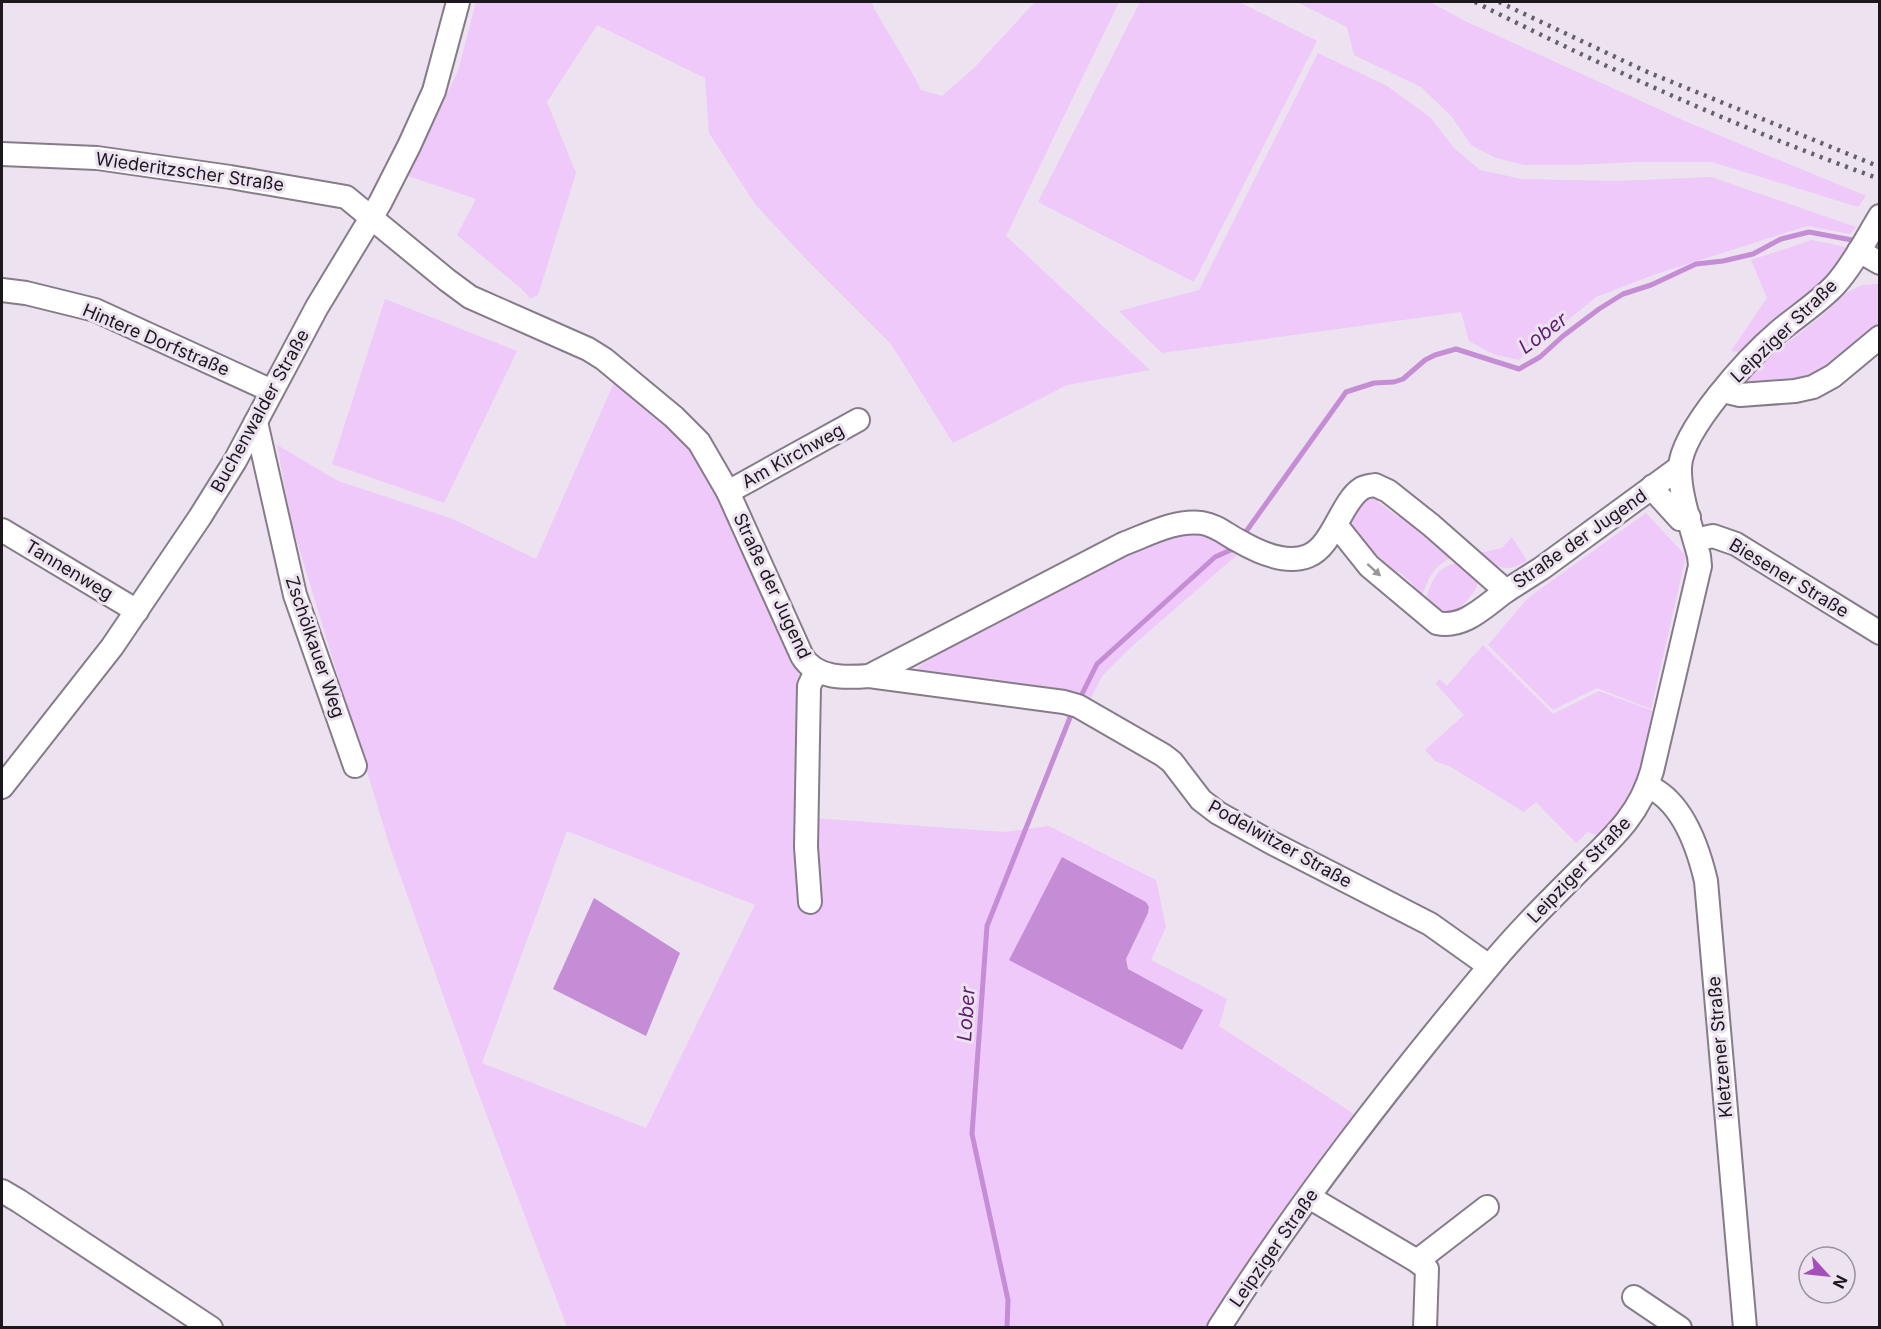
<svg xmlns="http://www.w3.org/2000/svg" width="1881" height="1329" font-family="Inter,sans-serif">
<rect width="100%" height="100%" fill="#ede2f0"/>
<!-- green -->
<g fill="#eec9f9" fill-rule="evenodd">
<path d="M476 2H871C886 32 906 59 921 90L942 96 974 68 1035 2H1119L1006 236 1150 370 1067 385 953 443 891 344 804 257 755 204 709 133 705 78 597 25 547 102 576 173 538 295 530 299 526 293 457 235 476 199 408 176 458 71Z"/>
<polygon points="1140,2 1239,2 1317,41 1194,282 1038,202"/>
<polygon points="1297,2 1430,2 1465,21 1687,122 1866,196 1858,207 1712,162 1635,162 1571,165 1525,165 1496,158 1471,145 1452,117 1421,87 1354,55 1347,27"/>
<polygon points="1318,53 1387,86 1430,117 1454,148 1480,170 1522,179 1616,181 1711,177 1856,227 1850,234 1807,226 1653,275 1596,297 1519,360 1493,354 1469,341 1461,312 1162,353 1119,311 1199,290"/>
<path d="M1812 240 1850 248C1822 291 1778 320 1739 352L1731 351 1767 298 1751 260Z"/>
<polygon points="1879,284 1879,328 1812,380 1742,386 1769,357 1823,315 1846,293 1862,285"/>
<polygon points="385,299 517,351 444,503 332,464"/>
<path d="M616 378 697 450 803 666 813 818 1004 832 1049 826 1156 880 1166 927 1151 960 1227 999 1219 1026 1354 1114 1210 1327H567L475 1084 390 847 292 525 277 445 338 481 453 519 536 559ZM567 831 755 905 646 1128 482 1063ZM1062 857 1146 902 1149 907 1148 913 1126 959 1128 969Z"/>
<path d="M1367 494 1381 496 1378 502 1398 517 1402 511 1454 557C1434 564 1427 580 1421 599L1409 590 1413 584 1398 571 1392 577 1371 558 1349 523Z"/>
<polygon points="1646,513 1686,556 1651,709 1597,688 1553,710 1488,645 1528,598"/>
<polygon points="1193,533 1219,540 1237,555 1131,647 1102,676 1089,702 922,674 918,667 942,651 996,625 1119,559 1163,539"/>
<path d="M1512 537 1527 561C1507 573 1497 569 1480 553L1502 548Z"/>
<path d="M1456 563H1467L1478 575C1478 580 1478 585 1475 590 1470 598 1456 615 1445 614 1438 614 1431 606 1425 602 1431 583 1436 567 1456 563Z"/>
<polygon points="1483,645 1553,714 1599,691 1656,712 1637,779 1617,815 1599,836 1588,832 1576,843 1536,802 1524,812 1451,767 1435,761 1425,750 1464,715 1436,684 1439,679 1447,686"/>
</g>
<!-- water -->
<g fill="#c58dd5">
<polygon points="1062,857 1146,902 1149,907 1148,913 1126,959 1128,969 1203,1010 1182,1050 1009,960"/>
<polygon points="594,898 680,953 646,1036 553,989"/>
</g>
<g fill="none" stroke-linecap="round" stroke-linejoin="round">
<!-- stream -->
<g stroke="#c58dd5" stroke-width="5">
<polyline points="1245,533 1346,392 1374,383 1394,382 1403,379 1425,360 1435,355 1456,349 1519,369 1540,357 1563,336 1599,309 1623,294 1651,285 1696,264 1723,261 1753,254 1781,239 1809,232 1852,240"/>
<polyline points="1080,698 1097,664 1215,557 1233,549"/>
<polyline points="1007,1328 1008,1300 972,1134 987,926 1071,715"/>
</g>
<!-- minor casing -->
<g stroke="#867c89" stroke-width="26">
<g id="minor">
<path d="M2 154 97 158 230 177 346 197 447 280 470 297 588 349 604 359 674 417 699 442 728 492 802 656C816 679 845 678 869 676L1123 544C1147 535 1176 519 1202 523 1216 525 1227 535 1239 541 1258 552 1286 565 1308 556 1333 546 1341 502 1361 489 1365 486 1371 486 1375 485L1388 491 1431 525 1506 591 1542 568 1680 467"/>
<polyline points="1859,251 1880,263"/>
<polyline points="2,290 26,293 95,310 272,391"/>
<polyline points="1723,391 1740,395 1795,391 1813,387 1833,376 1880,337"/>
<polyline points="256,422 295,595 355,766"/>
<polyline points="1653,486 1659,496 1680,519 1689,517"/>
<polyline points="728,492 858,420"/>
<path d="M1335 528 1341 531 1369 566 1437 623C1464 629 1485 606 1506 591"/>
<polyline points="2,530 137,611"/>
<polyline points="1695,540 1713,536 1736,544 1880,633"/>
<polyline points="869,676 1064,702 1078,706 1163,755 1172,762 1201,800 1218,813 1272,843 1430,924 1489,966"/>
<path d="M1647 786C1682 800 1698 847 1706 881L1745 1328"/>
<polyline points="2,787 112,647 200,517 235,461 317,307 380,203 409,146 434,91 458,2"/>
<polyline points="810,902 806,847 809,686 816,671"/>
<polyline points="2,1191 19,1201 211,1328"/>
<polyline points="1309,1197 1417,1261 1427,1269 1425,1328"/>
<polyline points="1417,1261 1487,1207"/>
<polyline points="1634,1297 1680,1328"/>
<path d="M1219 1328C1299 1202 1393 1082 1488 968 1514 936 1543 907 1572 878 1606 843 1638 820 1652 771L1700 566 1699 556C1692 529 1679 494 1680 467 1682 429 1750 356 1778 332 1797 316 1818 303 1835 285 1853 265 1866 239 1880 216"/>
</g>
</g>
<!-- minor -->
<use href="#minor" stroke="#fff" stroke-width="22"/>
<!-- rail -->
<g stroke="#665f67" stroke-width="4.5" stroke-dasharray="3 6" stroke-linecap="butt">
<path d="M1475 2C1605 68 1743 130 1880 179"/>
<polyline points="1499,2 1645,71 1880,167"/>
</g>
</g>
<!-- one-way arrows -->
<defs><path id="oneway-solid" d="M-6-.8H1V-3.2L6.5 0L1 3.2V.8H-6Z" transform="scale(1.5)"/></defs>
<use fill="#999799" href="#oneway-solid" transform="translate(1374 570) rotate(42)"/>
<g text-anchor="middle" stroke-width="6" stroke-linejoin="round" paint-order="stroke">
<!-- street labels -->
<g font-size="18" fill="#1c181d" stroke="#ede2f0">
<text transform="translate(190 172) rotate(8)" y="6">Wiederitzscher Straße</text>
<text transform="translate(1784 331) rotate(-44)" y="6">Leipziger Straße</text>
<text transform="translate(156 340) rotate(23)" y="6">Hintere Dorfstraße</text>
<text transform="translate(260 411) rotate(-61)" y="6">Buchenwalder Straße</text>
<text transform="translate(793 456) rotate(-29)" y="6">Am Kirchweg</text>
<text transform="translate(1580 539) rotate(-35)" y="6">Straße der Jugend</text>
<text transform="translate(69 570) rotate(31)" y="6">Tannenweg</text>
<text transform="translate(1789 578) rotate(31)" y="6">Biesener Straße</text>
<text transform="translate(772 586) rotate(65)" y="6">Straße der Jugend</text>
<text transform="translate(315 647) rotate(71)" y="6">Zschölkauer Weg</text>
<text transform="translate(1280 844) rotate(29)" y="6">Podelwitzer Straße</text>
<text transform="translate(1579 870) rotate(-46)" y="6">Leipziger Straße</text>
<text transform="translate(1720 1047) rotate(-95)" y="6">Kletzener Straße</text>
<text transform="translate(1274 1248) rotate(-55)" y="6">Leipziger Straße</text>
</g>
<!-- water labels -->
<g font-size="20" font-style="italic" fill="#601c72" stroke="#ede2f0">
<text transform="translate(1543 333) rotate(-36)" y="7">Lober</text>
<text transform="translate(966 1014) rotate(-86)" y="7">Lober</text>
</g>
</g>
<!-- border -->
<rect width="1881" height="1329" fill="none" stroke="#1c181d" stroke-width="6"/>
<!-- north arrow -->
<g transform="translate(1827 1275) rotate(117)"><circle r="28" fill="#ede2f0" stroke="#99919c" stroke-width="1.5"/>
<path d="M0-4.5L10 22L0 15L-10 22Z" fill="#a44ebc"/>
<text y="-9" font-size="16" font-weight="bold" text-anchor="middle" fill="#1c181d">N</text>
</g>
</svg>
